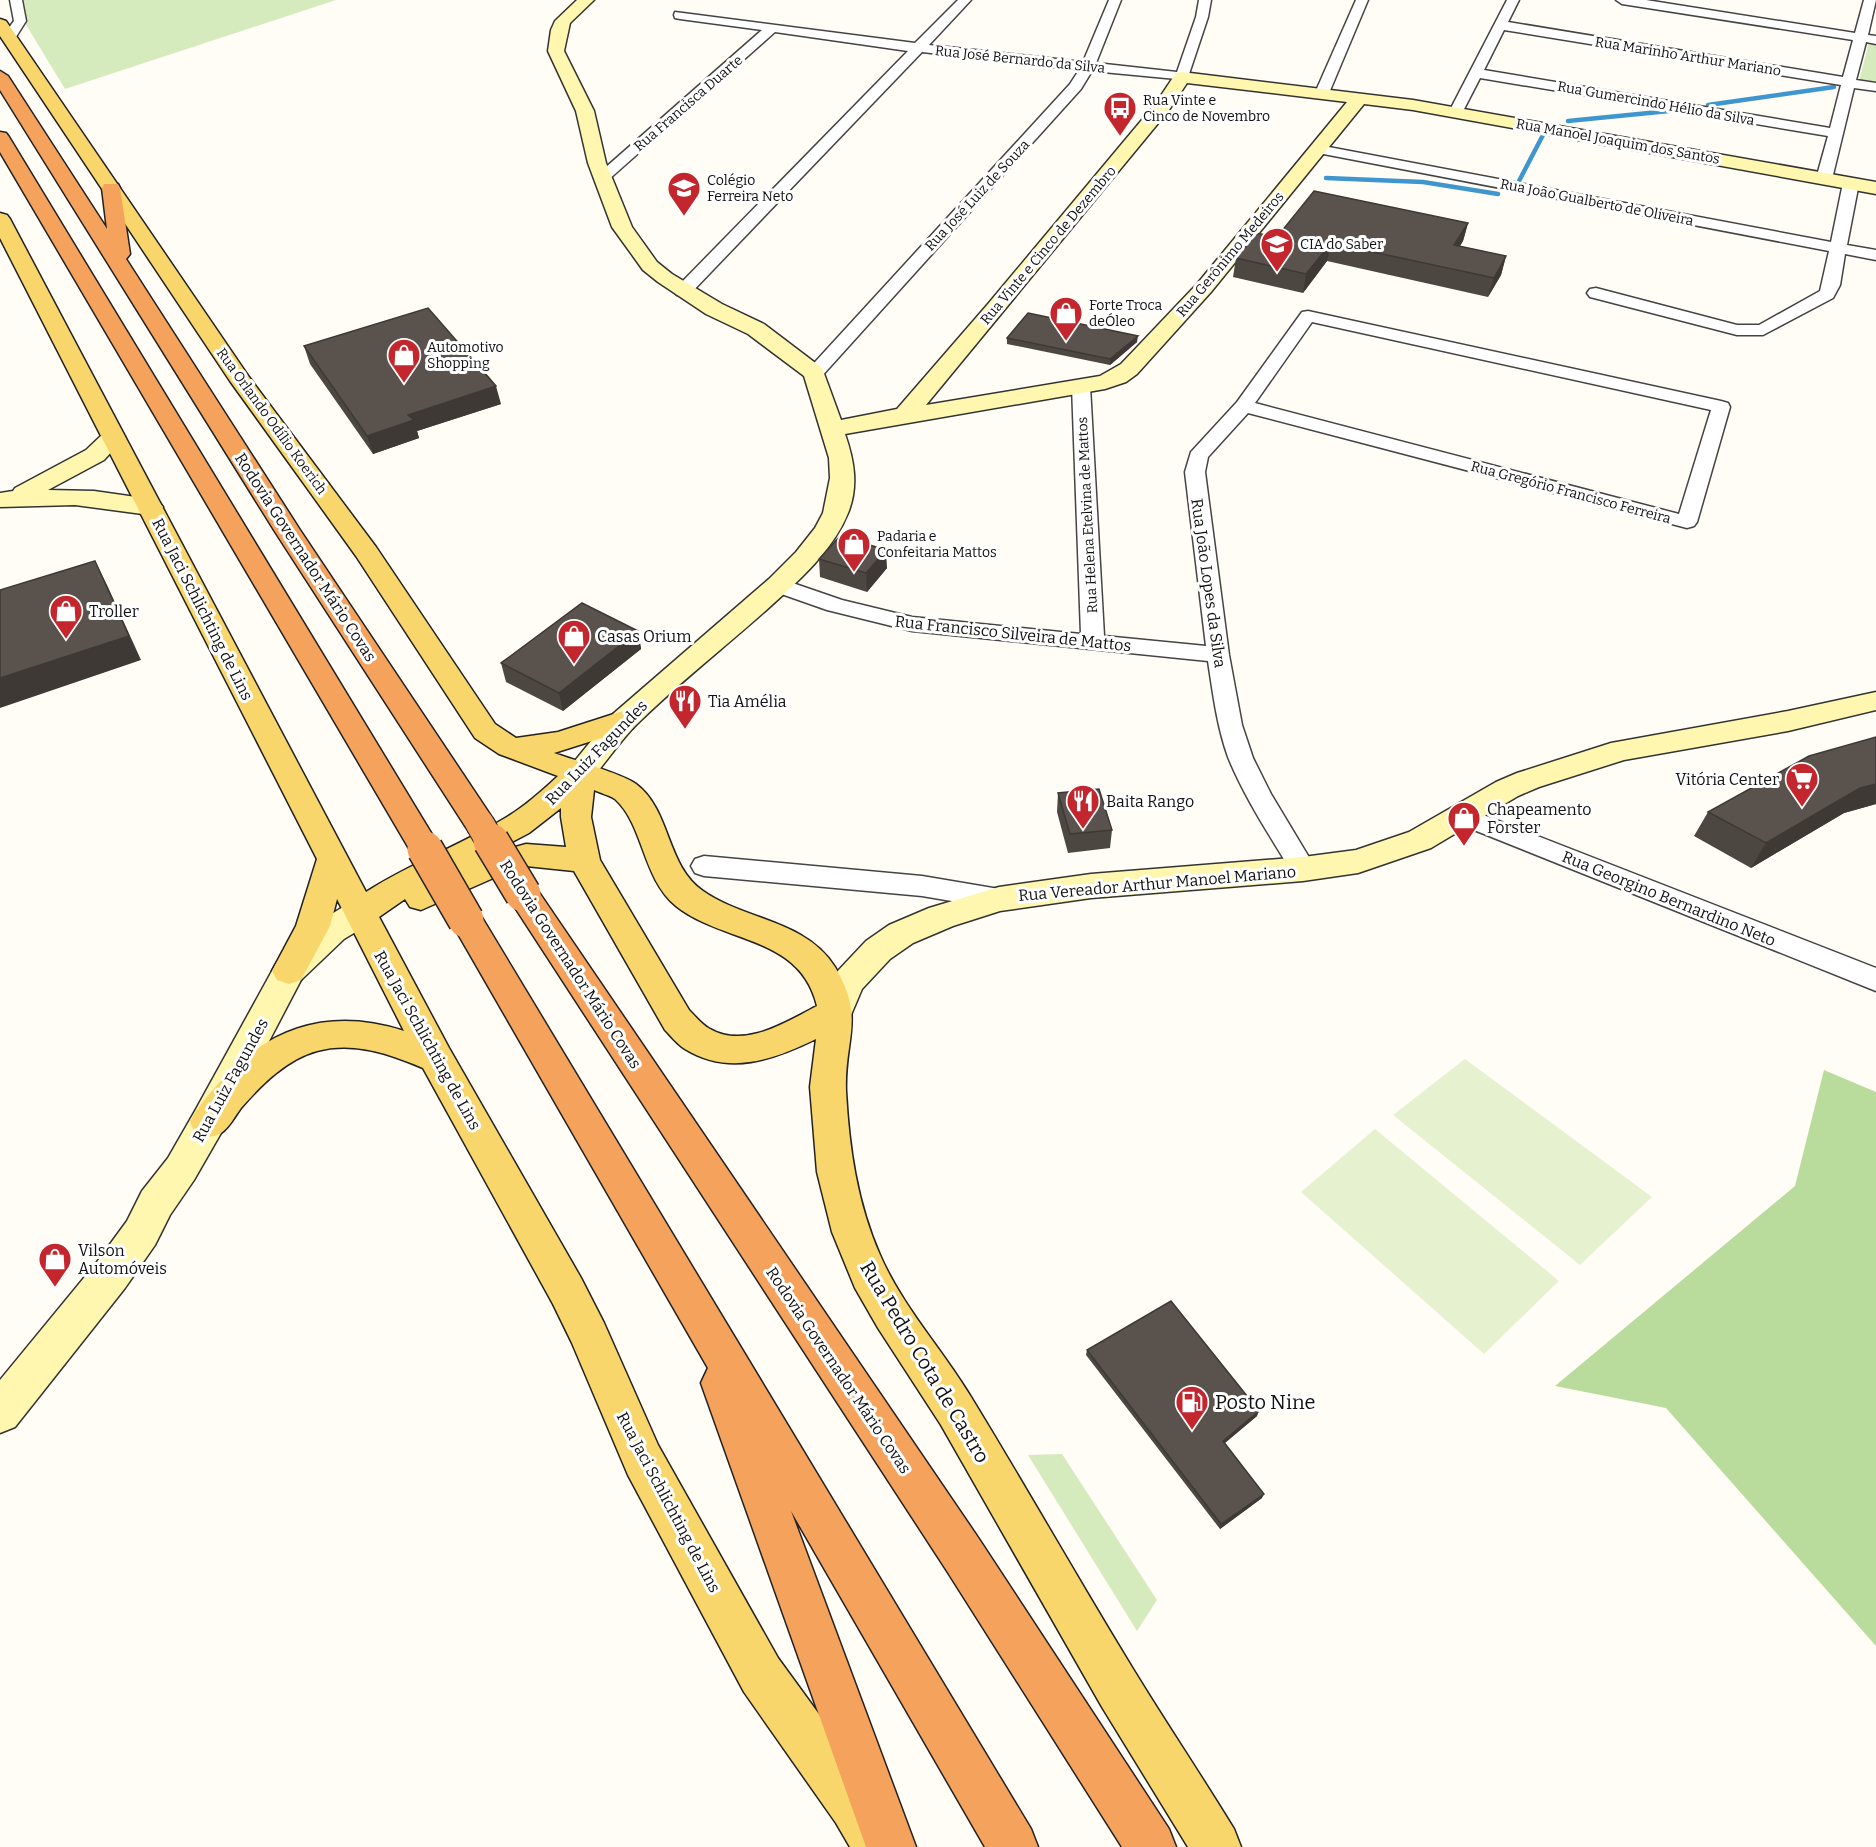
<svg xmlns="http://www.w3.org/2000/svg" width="1876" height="1847" font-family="Bitter,serif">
<rect width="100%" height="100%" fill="#fffdf5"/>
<!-- green -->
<g fill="#d5ebbd">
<polygon points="11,0 336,0 65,89"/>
<polygon points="1869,42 1876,43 1876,84 1859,81"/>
<polygon points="1062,1454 1157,1600 1137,1631 1028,1455"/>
</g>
<!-- forest -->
<polygon fill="#b9dc9c" points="1824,1070 1876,1092 1876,1646 1666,1408 1555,1386 1795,1186"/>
<!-- pitch -->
<g fill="#e6f2cf">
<polygon points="1465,1059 1652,1197 1580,1265 1393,1115"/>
<polygon points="1375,1129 1559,1281 1484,1354 1301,1192"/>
</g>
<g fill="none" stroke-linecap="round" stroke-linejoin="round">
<!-- stream -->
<g stroke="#3f96cf" stroke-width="4.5">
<polyline points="1708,105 1834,87"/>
<polyline points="1568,121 1669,111"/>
<polyline points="1326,178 1423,182 1498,194"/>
<polyline points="1519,181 1543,135"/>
</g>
<!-- street casing -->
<g stroke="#444" stroke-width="3">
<g id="street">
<polygon points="10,0 22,0 26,21 14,40 9,41 2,37 14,21"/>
<polygon points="958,0 971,0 929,45 1083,62 1109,0 1121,0 1096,63 1177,72 1196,17 1199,0 1211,0 1208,17 1187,80 1092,71 1081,89 821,377 807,377 805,373 1070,84 1079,70 922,52 689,295 677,295 674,291 677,287 908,51 775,32 607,181 597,181 594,178 597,175 762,30 680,19 675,18 674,15 675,12 915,43"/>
<polygon points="1356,0 1368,0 1329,93 1322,97 1317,96 1315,93"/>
<path d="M1507 0H1519L1508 22 1843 77 1853 40 1622 4 1616 0H1646L1855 33 1864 0H1876L1868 35 1876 36V44L1866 42 1856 80 1876 83V91L1854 88 1832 179 1824 184 1816 179 1828 136 1480 78 1461 115H1451L1449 112ZM1504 30 1841 85 1830 128 1484 70Z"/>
<polygon points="1318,145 1831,242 1843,183 1851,178 1859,183 1847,245 1876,250 1876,260 1845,254 1840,285 1833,298 1763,335 1737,335 1590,297 1587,293 1590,289 1596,288 1737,325 1759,325 1820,291 1829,251 1313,152 1311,149 1313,146"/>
<path d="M1308 311 1721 401 1728 403 1730 407 1697 522 1694 526 1687 528 1248 413 1208 457 1205 472 1229 655 1242 725 1253 758 1271 794 1316 869 1312 876 1303 879 1294 876C1271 837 1245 799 1228 757 1217 726 1213 694 1208 661L912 631 827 610 770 590 767 585 770 580 778 578 842 600 912 617 1081 634 1072 386 1074 382H1088L1090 386 1104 636 1206 646 1185 472 1191 452 1237 402 1302 312ZM1312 322 1711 410 1679 514 1255 403Z"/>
<polygon points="1463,807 1876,968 1876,991 1454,822 1450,816 1454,810"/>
<polygon points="704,856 922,876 999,889 1008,892 1012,899 1008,906 999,909 922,896 704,876 695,873 691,866 695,859"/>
</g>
</g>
<!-- secondary casing -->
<g stroke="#333" stroke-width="3">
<g id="secondary">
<path d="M577 0H594L570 23 564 51 594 111 606 163 632 227 657 262 672 274 722 304 764 324 822 368 841 420 897 409 988 304 1156 103 1176 73 1182 72 1413 100 1876 182V194L1413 110 1364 104 1211 292 1137 374 1126 382 1105 389 845 434C854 460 859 486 848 513 832 553 794 585 763 613 720 651 674 687 634 727 618 744 605 763 591 780L580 783 569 780 565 773 613 714 769 579 796 552 815 528 823 513 830 478 829 458 804 376 748 334 706 314 658 282 643 270 612 227 588 163 576 111 548 51 551 30 555 21ZM1187 83 1347 102 1197 284 1121 364 1100 376 926 405 1169 110Z"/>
<polygon points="113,430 121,432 125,437 104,460 48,490 94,491 150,499 159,502 163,507 159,512 150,515 75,505 0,507 0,493 13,491 15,488 86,450 105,432"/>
<polygon points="1876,692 1876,710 1788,731 1624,760 1539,787 1518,796 1431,848 1358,873 1303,881 1091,898 1000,911 953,926 913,943 890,959 862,989 848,1022 836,1026 824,1022 819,1012 835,974 866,941 889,925 929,908 999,887 1091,874 1303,857 1356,850 1409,832 1496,782 1517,773 1611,743 1788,711"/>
<polygon points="360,901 372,904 376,913 372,922 344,939 301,980 221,1133 194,1180 170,1215 155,1245 125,1288 15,1427 0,1433 0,1380 97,1262 127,1221 142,1191 168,1158 195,1111 277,962 320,921 348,904"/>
</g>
</g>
<!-- primary casing -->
<g stroke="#222" stroke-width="3">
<path id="primary" d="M0 19 6 21 249 377 376 547 495 724 516 738 558 732 623 711 633 714 638 721 633 728 554 753C573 760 623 774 636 784 671 810 666 866 703 891 744 920 806 920 835 967 866 1019 844 1038 846 1091 849 1147 857 1203 880 1255 902 1306 942 1349 971 1397 1026 1487 1078 1579 1133 1669 1166 1723 1201 1775 1234 1829L1241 1847H1188L1102 1707 941 1425 878 1328 855 1288 832 1232 817 1172 810 1087 816 1039C773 1060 729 1076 685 1049 677 1044 671 1036 665 1030L574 871 526 866 507 872 421 910 410 907 405 899 379 917 449 1048 581 1278 604 1323 658 1445 778 1658 872 1787 902 1847H850L836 1823 744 1692 628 1475 572 1343 553 1304 423 1068C390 1054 354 1041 317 1051 287 1059 261 1085 241 1108 235 1116 229 1128 221 1133 212 1139 204 1136 195 1133L190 1122C197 1107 209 1094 220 1082 271 1025 332 1008 404 1031L337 899 330 926 301 980 289 984 277 980 272 971 296 926 317 859 0 238V213L7 215 10 219 366 892C411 863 461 845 507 817 525 806 542 791 558 776L499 754 475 738 356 556 230 381 0 36ZM594 790C600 793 609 795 615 799 644 825 642 878 676 906 724 944 800 935 817 1006 786 1022 745 1049 710 1029 702 1025 696 1017 689 1010L600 860 591 817ZM561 808V817L566 847 526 844 487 855 529 833Z"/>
</g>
<!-- highway casing -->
<g stroke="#222" stroke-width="3">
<g id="highway">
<polygon points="0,71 8,76 107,229 102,188 104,184 118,184 120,188 130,254 126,259 300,530 491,816 496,824 491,832 480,835 469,832 274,530 0,90"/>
<polygon points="0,132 6,133 9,137 436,841 441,849 436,857 425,860 414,857 0,152"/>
<polygon points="523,882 534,885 979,1539 1169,1829 1176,1847 1122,1847 947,1571 512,903 507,894 512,885"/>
<polygon points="466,908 478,911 1031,1829 1038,1847 985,1847 791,1511 916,1847 866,1847 701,1383 708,1368 450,920 454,911"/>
</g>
</g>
<!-- street -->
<use href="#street" fill="#fff" fill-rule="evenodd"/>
<!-- secondary -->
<use href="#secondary" fill="#fff6b0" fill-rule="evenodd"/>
<!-- primary -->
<use href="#primary" fill="#f9d66b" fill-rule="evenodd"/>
<!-- highway -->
<use href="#highway" fill="#f5a25d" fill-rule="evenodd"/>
<!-- highway-bridge-far1 casing -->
<g stroke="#222" stroke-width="30" stroke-linecap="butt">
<polyline id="highway-bridge-far1" points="480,824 491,843"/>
</g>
<!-- highway-bridge casing -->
<g stroke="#222" stroke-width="38" stroke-linecap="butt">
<g id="highway-bridge">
<polyline points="491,841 523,894"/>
<polyline points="425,849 466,920"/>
</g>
</g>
<!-- highway-bridge-far1 -->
<use href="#highway-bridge-far1" stroke="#f5a25d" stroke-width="28"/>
<!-- highway-bridge -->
<use href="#highway-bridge" stroke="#f5a25d" stroke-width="35"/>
</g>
<!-- wall -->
<g fill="#4d4742">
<polygon points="1468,223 1463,241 1460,246 1506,256 1501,275 1488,297 1327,261 1303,293 1233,277 1236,258 1277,237"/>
<polygon points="1007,338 1137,342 1110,365 1007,344"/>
<polygon points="304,346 501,404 417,431 419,438 373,454 310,364"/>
<polygon points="819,559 887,568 867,592 820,577"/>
<polygon points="638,631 641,649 563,711 506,682 501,663"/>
<polygon points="1876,737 1876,804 1844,813 1751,868 1694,836 1708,812"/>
<polygon points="1058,793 1112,830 1110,848 1068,853 1057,812"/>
<polygon points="1087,1350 1257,1416 1225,1443 1262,1498 1220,1529 1086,1355"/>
</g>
<!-- shaded-wall -->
<g fill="#3f3936">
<polygon points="1468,223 1463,241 1449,263 1454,245"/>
<polygon points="1331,243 1327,261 1303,293 1306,274"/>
<polygon points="1506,256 1501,275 1488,297 1494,278"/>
<polygon points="1138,336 1137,342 1110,365 1110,359"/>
<polygon points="496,386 501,404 417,431 419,438 373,454 367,436 408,415"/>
<polygon points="886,550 887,568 867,592 866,573"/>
<polygon points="95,561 107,585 141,660 0,708 0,678"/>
<polygon points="638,631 641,649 563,711 559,693"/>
<polygon points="1876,784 1876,804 1844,813 1751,868 1766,843 1860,788"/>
<polygon points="1259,1411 1257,1416 1221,1446 1223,1441"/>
<polygon points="1264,1494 1262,1498 1220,1529 1221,1524"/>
</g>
<!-- building -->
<g fill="#5a524d" stroke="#3f3936" stroke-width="1.5">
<polygon points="1314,191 1468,223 1454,245 1506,256 1494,278 1331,243 1306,274 1236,258 1256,233 1277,237"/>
<polygon points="428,308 496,386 408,415 414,420 367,436 304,346"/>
<polygon points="1028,313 1138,336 1110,359 1007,338"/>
<polygon points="840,536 886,550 866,573 819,559"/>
<polygon points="95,561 129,636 0,678 0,590"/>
<polygon points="582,603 638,631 559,693 501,663"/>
<polygon points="1876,737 1876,784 1860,788 1766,843 1708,812 1809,756"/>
<polygon points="1099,789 1112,830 1070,834 1058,793"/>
<polygon points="1171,1301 1259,1411 1223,1441 1264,1494 1221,1524 1087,1350"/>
</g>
<!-- icons -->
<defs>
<g id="bus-pin" transform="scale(1.725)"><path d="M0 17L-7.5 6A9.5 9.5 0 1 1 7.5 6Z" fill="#c4262e" stroke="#fff"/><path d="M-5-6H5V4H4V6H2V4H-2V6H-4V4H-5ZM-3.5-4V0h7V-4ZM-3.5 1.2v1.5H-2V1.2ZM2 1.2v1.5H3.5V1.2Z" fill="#fff"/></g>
<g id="school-pin" transform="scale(1.725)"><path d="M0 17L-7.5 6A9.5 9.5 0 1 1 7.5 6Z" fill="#c4262e" stroke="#fff"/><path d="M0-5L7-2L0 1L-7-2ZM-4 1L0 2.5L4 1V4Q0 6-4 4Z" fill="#fff"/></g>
<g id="shop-pin" transform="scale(1.725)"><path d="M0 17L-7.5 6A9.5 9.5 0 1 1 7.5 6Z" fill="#c4262e" stroke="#fff"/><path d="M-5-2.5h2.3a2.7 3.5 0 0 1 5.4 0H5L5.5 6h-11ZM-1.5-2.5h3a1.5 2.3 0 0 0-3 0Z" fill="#fff"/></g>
<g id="restaurant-pin" transform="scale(1.725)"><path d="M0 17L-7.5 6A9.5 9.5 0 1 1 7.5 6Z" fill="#c4262e" stroke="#fff"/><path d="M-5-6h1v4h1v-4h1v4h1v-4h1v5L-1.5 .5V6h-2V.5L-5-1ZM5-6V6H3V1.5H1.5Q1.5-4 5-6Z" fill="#fff"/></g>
<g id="supermarket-pin" transform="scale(1.725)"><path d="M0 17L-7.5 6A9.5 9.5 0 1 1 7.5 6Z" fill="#c4262e" stroke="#fff"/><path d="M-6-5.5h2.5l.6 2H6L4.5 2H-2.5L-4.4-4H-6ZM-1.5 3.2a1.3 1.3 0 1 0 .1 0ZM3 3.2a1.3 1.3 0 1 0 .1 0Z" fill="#fff"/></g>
<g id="fuel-pin" transform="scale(1.725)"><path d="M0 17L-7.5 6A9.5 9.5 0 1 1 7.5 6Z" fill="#c4262e" stroke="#fff"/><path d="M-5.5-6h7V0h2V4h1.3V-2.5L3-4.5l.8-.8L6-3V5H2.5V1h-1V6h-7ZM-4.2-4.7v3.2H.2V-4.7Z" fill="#fff"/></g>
</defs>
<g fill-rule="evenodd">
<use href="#bus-pin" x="1120" y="108"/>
<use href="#school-pin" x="684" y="188"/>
<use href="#school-pin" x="1277" y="244"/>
<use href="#shop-pin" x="1066" y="313"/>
<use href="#shop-pin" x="404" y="355"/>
<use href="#shop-pin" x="854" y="544"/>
<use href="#shop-pin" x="66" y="611"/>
<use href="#shop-pin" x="574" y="636"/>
<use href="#restaurant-pin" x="685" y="701"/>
<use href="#supermarket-pin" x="1802" y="779"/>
<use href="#restaurant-pin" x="1083" y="801"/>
<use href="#shop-pin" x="1464" y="818"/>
<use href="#shop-pin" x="55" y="1259"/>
<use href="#fuel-pin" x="1192" y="1402"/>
</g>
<g text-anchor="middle" stroke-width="6" stroke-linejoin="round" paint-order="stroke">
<!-- far-street labels -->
<g font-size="14" fill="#111" stroke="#fff">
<text transform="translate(1688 56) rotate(9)" y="5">Rua Marinho Arthur Mariano</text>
<text transform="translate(1020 59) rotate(6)" y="5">Rua José Bernardo da Silva</text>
<text transform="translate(688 103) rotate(-41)" y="5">Rua Francisca Duarte</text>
<text transform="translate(1656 103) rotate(10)" y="5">Rua Gumercindo Hélio da Silva</text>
<text transform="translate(1618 141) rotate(10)" y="5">Rua Manoel Joaquim dos Santos</text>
<text transform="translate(977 195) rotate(-47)" y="5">Rua José Luiz de Souza</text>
<text transform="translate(1597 202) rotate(11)" y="5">Rua João Gualberto de Oliveira</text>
<text transform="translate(1048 245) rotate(-50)" y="5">Rua Vinte e Cinco de Dezembro</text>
<text transform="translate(1230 254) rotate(-50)" y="5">Rua Gerônimo Medeiros</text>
<text transform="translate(272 421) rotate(54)" y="5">Rua Orlando Odílio Koerich</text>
<text transform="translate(1571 492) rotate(15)" y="5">Rua Gregório Francisco Ferreira</text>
<text transform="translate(1087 515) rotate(-93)" y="5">Rua Helena Etelvina de Mattos</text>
</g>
<!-- far-poi labels -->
<g font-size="14" fill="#111" stroke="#fff" text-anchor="start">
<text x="1143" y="105">Rua Vinte e<tspan x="1143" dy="16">Cinco de Novembro</tspan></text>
<text x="707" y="185">Colégio<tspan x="707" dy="16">Ferreira Neto</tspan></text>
<text x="1300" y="249">CIA do Saber</text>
<text x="1089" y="310">Forte Troca<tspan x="1089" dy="16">deÓleo</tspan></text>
<text x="427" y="352">Automotivo<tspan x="427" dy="16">Shopping</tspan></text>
<text x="877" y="541">Padaria e<tspan x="877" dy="16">Confeitaria Mattos</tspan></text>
</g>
<!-- street labels -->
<g font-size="16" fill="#111" stroke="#fff">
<text transform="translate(306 557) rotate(57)" y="6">Rodovia Governador Mário Covas</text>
<text transform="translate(1209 583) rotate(82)" y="6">Rua João Lopes da Silva</text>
<text transform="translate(203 609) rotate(63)" y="6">Rua Jaci Schlichting de Lins</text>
<text transform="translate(1013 633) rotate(6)" y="6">Rua Francisco Silveira de Mattos</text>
<text transform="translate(596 752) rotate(-46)" y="6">Rua Luiz Fagundes</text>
<text transform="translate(1157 883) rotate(-5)" y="6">Rua Vereador Arthur Manoel Mariano</text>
<text transform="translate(1669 898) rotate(22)" y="6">Rua Georgino Bernardino Neto</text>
<text transform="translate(571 964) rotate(57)" y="6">Rodovia Governador Mário Covas</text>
<text transform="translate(428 1040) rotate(61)" y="6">Rua Jaci Schlichting de Lins</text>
<text transform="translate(230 1080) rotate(-61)" y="6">Rua Luiz Fagundes</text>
<text transform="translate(839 1370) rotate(56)" y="6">Rodovia Governador Mário Covas</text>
<text transform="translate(669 1502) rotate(62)" y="6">Rua Jaci Schlichting de Lins</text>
</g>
<!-- poi labels -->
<g font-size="16" fill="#111" stroke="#fff" text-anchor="start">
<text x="89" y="617">Troller</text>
<text x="597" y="642">Casas Orium</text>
<text x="708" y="707">Tia Amélia</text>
<text x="1779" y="785" text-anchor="end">Vitória Center</text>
<text x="1106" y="807">Baita Rango</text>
<text x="1487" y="815">Chapeamento<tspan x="1487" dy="18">Forster</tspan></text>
<text x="78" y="1256">Vilson<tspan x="78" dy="18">Automóveis</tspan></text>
</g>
<!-- near-street labels -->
<g font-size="20" fill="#111" stroke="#fff">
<text transform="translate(925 1362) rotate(59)" y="7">Rua Pedro Cota de Castro</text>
</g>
<!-- near-poi labels -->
<g font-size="20" fill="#111" stroke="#fff" text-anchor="start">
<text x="1215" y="1409">Posto Nine</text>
</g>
</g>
</svg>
